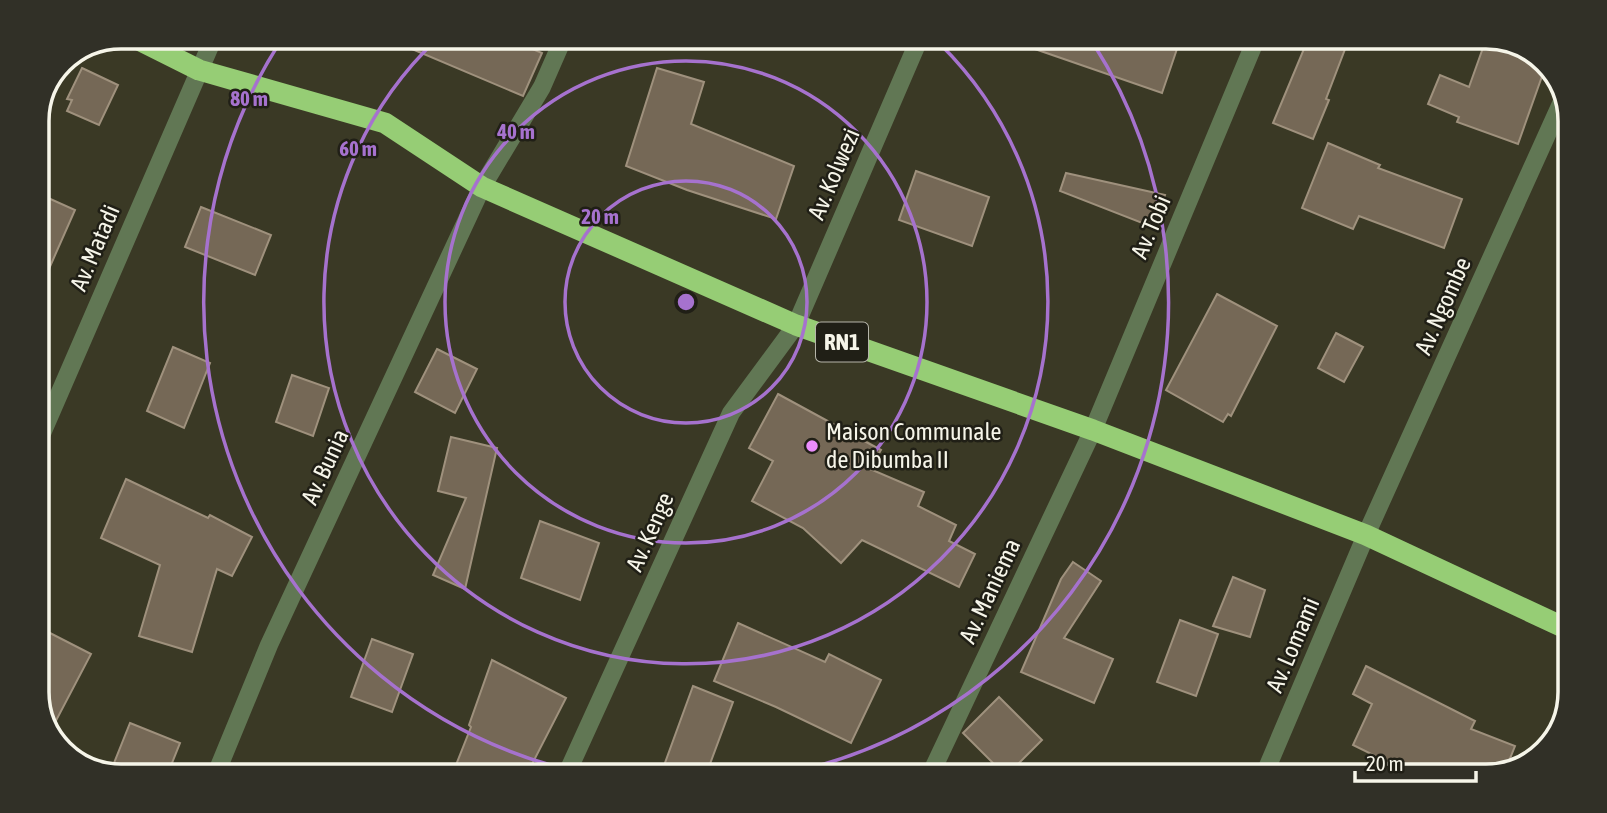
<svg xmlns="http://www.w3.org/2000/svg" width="1607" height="813" font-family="'Asap Condensed',sans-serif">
<rect width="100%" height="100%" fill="#3a3925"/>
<!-- building -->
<g fill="#756856" stroke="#9f917d" stroke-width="2">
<polygon points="386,38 509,39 542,53 523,96"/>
<polygon points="1033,42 1113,43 1179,43 1162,93 1032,48"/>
<polygon points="1306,44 1347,44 1326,99 1329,100 1313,139 1273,123"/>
<polygon points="1484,45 1513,45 1530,51 1546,65 1518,144 1457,122 1459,117 1428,104 1440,75 1469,87"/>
<polygon points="82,68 118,85 99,125 67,111 72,100 67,99"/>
<polygon points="657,68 704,82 691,124 794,166 776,219 687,190 626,166"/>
<polygon points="1328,143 1380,165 1378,168 1462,199 1444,248 1359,216 1353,229 1302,208"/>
<polygon points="916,171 989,197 972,246 899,220"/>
<polygon points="1066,173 1165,195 1155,228 1060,191"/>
<polygon points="37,193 75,210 37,296"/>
<polygon points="201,207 271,235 255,275 185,247"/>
<polygon points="1217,294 1277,326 1231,416 1228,414 1223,422 1166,390"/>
<polygon points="1336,333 1363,347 1344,382 1318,368"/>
<polygon points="173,347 210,363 184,428 147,411"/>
<polygon points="437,349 477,369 455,413 415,392"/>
<polygon points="292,375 329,388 313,436 276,422"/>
<polygon points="778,394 881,450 870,469 924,492 918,506 956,525 949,541 975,554 959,587 862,540 841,563 803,528 752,501 773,461 749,448"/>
<polygon points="451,437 497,448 465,589 433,575 466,498 438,491"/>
<polygon points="126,479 208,518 210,515 252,537 232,576 217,569 192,652 139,636 160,565 101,538"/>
<polygon points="540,521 599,543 580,600 521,578"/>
<polygon points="1073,562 1101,581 1064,638 1113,659 1094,703 1021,672 1061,579"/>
<polygon points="1233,577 1265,590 1250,637 1213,626"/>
<polygon points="1180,620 1218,634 1196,696 1157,682"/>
<polygon points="738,623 825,662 829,654 881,680 851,743 776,707 714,681"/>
<polygon points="48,632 91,654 49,734 37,698 37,654"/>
<polygon points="372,639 413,654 392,712 351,697"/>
<polygon points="492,660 566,698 529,770 454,770 471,727 469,725"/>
<polygon points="1366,666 1475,721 1471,729 1515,746 1505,771 1487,776 1416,776 1353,745 1372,704 1353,694"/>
<polygon points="693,686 733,702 707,772 662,771"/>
<polygon points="999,697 1042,740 1009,773 1003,773 963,733"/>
<polygon points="130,723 180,743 170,768 112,768"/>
</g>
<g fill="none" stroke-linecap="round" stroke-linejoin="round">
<!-- minor -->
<g stroke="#617754" stroke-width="18">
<polyline points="37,445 214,37"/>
<polyline points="218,769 269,645 482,187 542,87 563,39"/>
<polyline points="568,771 731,413 796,325 918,42"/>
<polyline points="931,773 1093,430 1254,44"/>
<polyline points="1264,775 1366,535 1564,97"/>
</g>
<!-- highway -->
<polyline stroke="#96cd75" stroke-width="21" points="133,37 199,70 385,123 482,187 796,325 1093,430 1366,535 1563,627"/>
</g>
<!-- distance rings -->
<g fill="none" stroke="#a672ce" stroke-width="3.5">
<circle cx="686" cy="302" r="121"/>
<circle cx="686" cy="302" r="241"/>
<path d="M940 44A362 362 0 1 1 437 39"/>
<path d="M573 771A482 482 0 0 1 282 39M1093 43A482 482 0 0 1 794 772"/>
</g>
<!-- markers -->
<circle fill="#eb8dfc" stroke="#201f16" stroke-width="2.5" cx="812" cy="446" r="7"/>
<g text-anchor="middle" stroke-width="5" stroke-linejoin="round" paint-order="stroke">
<!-- shield labels -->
<rect fill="#201f16" stroke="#b6b5aa" stroke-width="2" x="816" y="322.5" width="52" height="39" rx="5"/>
<g font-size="23" font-weight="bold" fill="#f6f5e9">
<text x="842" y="350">RN1</text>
</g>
<!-- street labels -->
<g font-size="24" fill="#f6f5e9" stroke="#201f16">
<text transform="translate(834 174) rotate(-67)" y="8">Av. Kolwezi</text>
<text transform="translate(1151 227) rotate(-67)" y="8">Av. Tobi</text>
<text transform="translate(95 248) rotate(-67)" y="8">Av. Matadi</text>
<text transform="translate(1443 306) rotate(-66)" y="8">Av. Ngombe</text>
<text transform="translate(325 467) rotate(-65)" y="8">Av. Bunia</text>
<text transform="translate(650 532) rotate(-66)" y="8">Av. Kenge</text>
<text transform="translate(990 591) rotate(-65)" y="8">Av. Maniema</text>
<text transform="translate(1293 645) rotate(-67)" y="8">Av. Lomami</text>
</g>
<!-- poi labels -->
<g font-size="24" fill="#f6f5e9" stroke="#201f16" text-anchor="start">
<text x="826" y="440">Maison Communale<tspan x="826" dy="28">de Dibumba II</tspan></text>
</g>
</g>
<!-- crop -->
<path d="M0 0H1607V813H0ZM121 49H1486A72 72 0 0 1 1558 121V692A72 72 0 0 1 1486 764H121A72 72 0 0 1 49 692V121A72 72 0 0 1 121 49Z" fill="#313027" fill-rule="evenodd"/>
<path fill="none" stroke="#f6f5e9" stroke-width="3.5" d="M121 49H1486A72 72 0 0 1 1558 121V692A72 72 0 0 1 1486 764H121A72 72 0 0 1 49 692V121A72 72 0 0 1 121 49Z"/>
<circle cx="686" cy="302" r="10" fill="#a672ce" stroke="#201f16" stroke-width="3.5"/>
<g font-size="21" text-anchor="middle" font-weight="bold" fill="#a672ce" stroke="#201f16" stroke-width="5" stroke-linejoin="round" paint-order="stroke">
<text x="249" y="106">80 m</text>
<text x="516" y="139">40 m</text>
<text x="358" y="156">60 m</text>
<text x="600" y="224">20 m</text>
</g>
<!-- scale -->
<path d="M1355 771v10h121v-10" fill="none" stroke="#f6f5e9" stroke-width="3.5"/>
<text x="1366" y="771" font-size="21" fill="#f6f5e9" stroke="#201f16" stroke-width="5" paint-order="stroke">20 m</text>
</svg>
